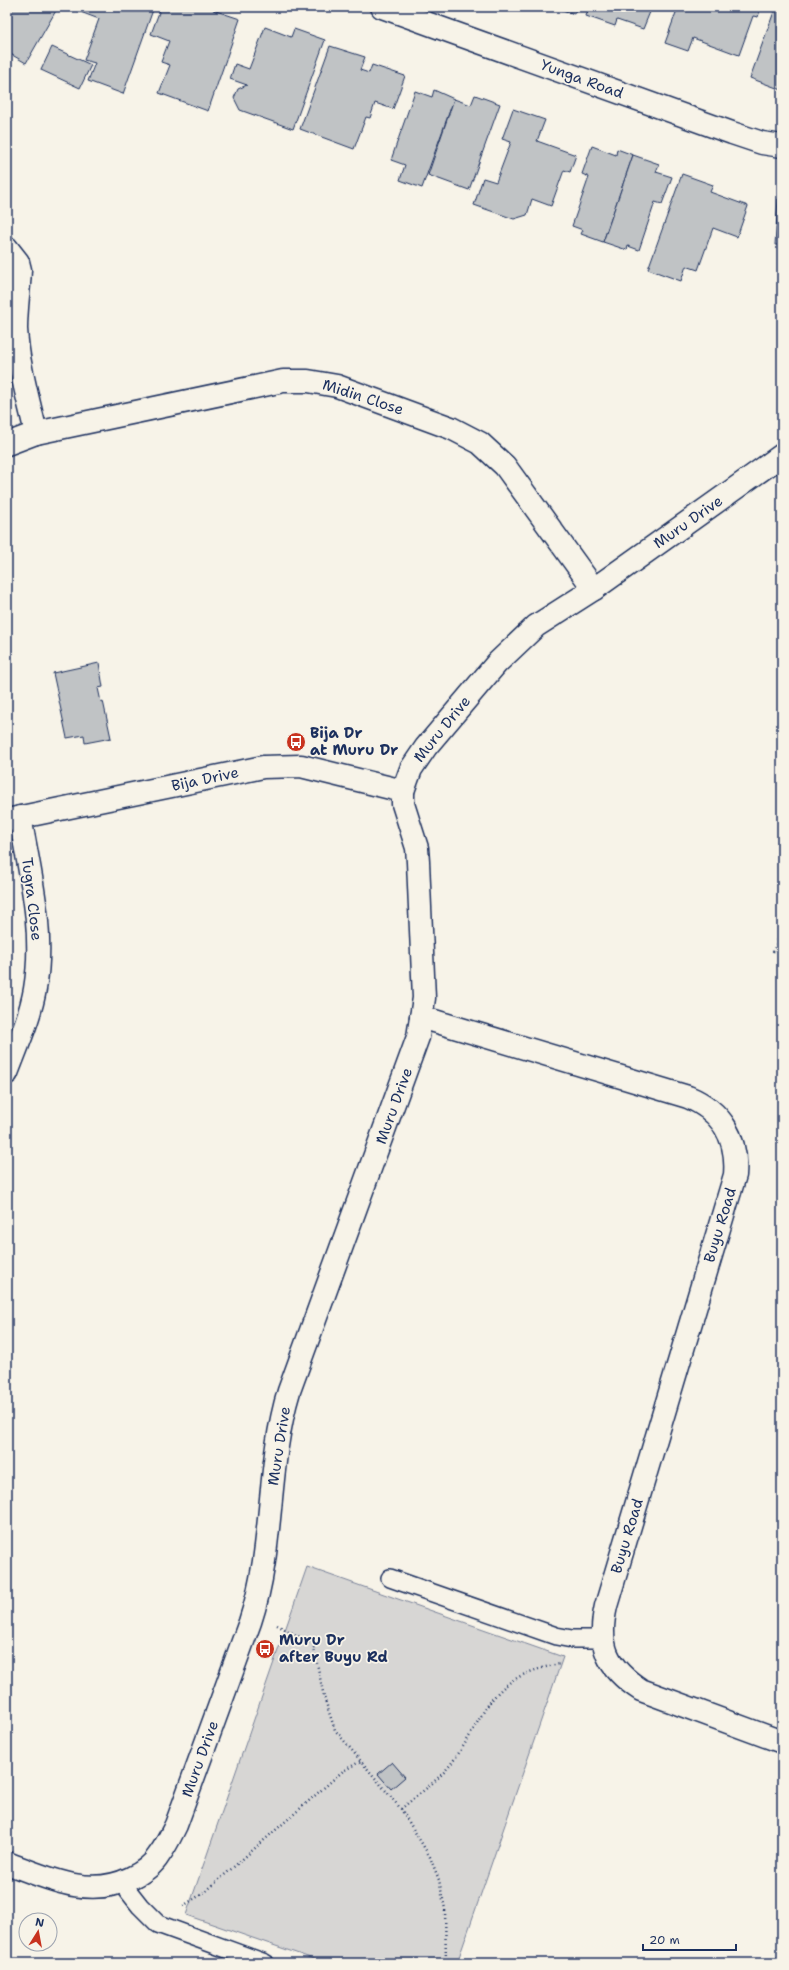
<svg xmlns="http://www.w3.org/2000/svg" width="789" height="1970" font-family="'Shantell Sans',sans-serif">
<rect width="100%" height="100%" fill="#f7f3e8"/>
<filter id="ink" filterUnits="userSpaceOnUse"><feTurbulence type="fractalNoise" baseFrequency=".025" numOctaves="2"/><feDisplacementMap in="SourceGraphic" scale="8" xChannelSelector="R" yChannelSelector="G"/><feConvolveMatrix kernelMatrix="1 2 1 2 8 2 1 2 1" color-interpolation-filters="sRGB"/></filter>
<g filter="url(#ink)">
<!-- green -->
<polygon fill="#d7d6d4" stroke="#798299" points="307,1567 563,1657 457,1963 325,1963 186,1915"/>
<!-- building -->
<g fill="#c0c3c5" stroke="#1b2f5e">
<polygon points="7,7 58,7 26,63 7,52"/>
<polygon points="76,7 154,7 123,94 88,81 95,63 84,60 99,19 75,10"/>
<polygon points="161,7 214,7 213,10 240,19 208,111 159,93 170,65 161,62 169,41 151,34"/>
<polygon points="554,7 577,7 574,14"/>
<polygon points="589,7 652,7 643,29 617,20 615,26 586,16"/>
<polygon points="678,7 761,7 758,17 753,16 739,55 693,38 688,51 665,43"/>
<polygon points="775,9 782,11 782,90 750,78"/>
<polygon points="265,27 291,37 294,29 325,40 293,129 240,110 234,98 238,89 247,85 230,79 235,64 249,69"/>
<polygon points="330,46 365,57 360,70 369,73 372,65 405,76 393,109 375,103 370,118 366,117 354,149 300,129"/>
<polygon points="52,47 91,65 80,88 41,70"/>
<polygon points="434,90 454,99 422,188 400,180 405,165 391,160 415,91 432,97"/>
<polygon points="475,95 500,104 469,190 428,175 454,99 471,105"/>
<polygon points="513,109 545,120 537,141 576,155 570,172 564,170 551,206 532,199 527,215 514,219 474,205 483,178 496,182 511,142 502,139"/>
<polygon points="592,146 616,155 617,149 633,155 603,242 581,234 583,230 572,226 589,177 582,174"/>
<polygon points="633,155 659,164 656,172 672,177 662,204 655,202 639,250 628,246 627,250 603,242"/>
<polygon points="682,174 713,185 710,192 748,206 737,237 713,228 698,270 686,266 681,281 648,269"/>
<polygon points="778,199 782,200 782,245 775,245"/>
<polygon points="99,663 103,687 98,688 101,702 103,701 111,738 85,743 84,735 67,738 53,673"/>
<polygon points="392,1762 405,1777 391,1789 378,1774"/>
</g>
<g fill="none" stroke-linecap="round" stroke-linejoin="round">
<!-- service casing -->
<g stroke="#1b2f5e" stroke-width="20">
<g id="service">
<polyline points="390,1578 556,1636 572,1639 603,1639"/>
<polyline points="122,1883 140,1906 158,1924 265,1963"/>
</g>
</g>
<!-- minor casing -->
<g stroke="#1b2f5e" stroke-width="25">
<g id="minor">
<polyline points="382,7 732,133 762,143 782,146"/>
<path d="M7 248 18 262 20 270C19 290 16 310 16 329 18 365 28 398 36 433"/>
<polyline points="7,444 36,433 283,381 308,381 337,386 451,428 480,443 505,466 594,589"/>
<polyline points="7,820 263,767 301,766 403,791"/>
<path d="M421 1017 688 1097C722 1111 738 1139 735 1175L606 1606C597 1646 607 1668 641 1690L782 1742"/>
<path d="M7 1073C17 1046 30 1018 35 989 45 931 30 874 20 817"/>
</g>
</g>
<!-- tertiary casing -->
<g stroke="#1b2f5e" stroke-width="25">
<path id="tertiary" d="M7 1863C48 1878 89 1899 131 1878 142 1873 153 1865 159 1855 166 1846 171 1835 176 1825L250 1622C275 1547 266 1466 289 1391L418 1037 424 998 418 862 417 848 403 804V791L411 769 426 747 497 663 536 626 594 589 782 455"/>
</g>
<!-- path -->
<g stroke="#1b2f5e" stroke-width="2.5" stroke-dasharray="1 3" stroke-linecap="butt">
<polyline points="773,952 782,930"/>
<polyline points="277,1625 313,1644 324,1697 335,1730 401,1809 430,1857 439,1880 445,1909 446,1963"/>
<path d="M401 1809C415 1797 432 1785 445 1771 489 1720 480 1678 560 1664"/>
<polyline points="183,1906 205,1892 343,1771 361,1761"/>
</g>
<!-- service -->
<use href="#service" stroke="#f7f3e8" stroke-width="17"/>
<!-- minor -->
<use href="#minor" stroke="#f7f3e8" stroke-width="22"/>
<!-- tertiary -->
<use href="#tertiary" stroke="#f7f3e8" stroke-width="22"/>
</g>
</g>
<!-- icons -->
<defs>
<g id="bus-disc" transform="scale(1)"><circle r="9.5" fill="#c8321e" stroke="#f7f3e8"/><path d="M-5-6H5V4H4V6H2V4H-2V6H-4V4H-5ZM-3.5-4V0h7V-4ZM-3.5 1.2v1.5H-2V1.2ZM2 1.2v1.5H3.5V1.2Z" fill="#fff"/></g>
</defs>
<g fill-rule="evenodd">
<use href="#bus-disc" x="296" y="742"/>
<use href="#bus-disc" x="265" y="1649"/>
</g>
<g text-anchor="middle" stroke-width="3.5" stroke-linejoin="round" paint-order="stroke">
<!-- street labels -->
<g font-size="15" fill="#1b2f5e" stroke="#f7f3e8">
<text transform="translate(582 79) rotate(20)" y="5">Yunga Road</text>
<text transform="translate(363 397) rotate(18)" y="5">Midin Close</text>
<text transform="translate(688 522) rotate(-35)" y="5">Muru Drive</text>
<text transform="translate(442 729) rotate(-51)" y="5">Muru Drive</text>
<text transform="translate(205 779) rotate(-12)" y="5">Bija Drive</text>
<text transform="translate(32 899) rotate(83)" y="5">Tugra Close</text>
<text transform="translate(394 1106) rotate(-70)" y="5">Muru Drive</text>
<text transform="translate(720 1225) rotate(-73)" y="5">Buyu Road</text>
<text transform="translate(279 1446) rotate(-81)" y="5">Muru Drive</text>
<text transform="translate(627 1536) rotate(-73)" y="5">Buyu Road</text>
<text transform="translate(200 1759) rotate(-70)" y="5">Muru Drive</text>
</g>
<!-- poi labels -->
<g font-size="15" font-weight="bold" fill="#1b2f5e" stroke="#f7f3e8" text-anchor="start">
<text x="310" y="738">Bija Dr<tspan x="310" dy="17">at Muru Dr</tspan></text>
<text x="279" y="1645">Muru Dr<tspan x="279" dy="17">after Buyu Rd</tspan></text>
</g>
</g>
<!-- margin -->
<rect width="789" height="1970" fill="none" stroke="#f7f3e8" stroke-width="24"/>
<rect x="12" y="12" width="765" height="1946" fill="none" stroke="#1b2f5e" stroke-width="1.5" filter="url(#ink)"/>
<!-- north arrow -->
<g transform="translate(38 1932) rotate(11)"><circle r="19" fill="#f7f3e8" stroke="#9fa5b1"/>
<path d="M0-3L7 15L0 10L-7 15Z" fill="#c8321e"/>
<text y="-6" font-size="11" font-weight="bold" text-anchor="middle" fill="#1b2f5e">N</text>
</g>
<!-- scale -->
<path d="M643 1944v6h93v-6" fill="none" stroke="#1b2f5e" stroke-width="2"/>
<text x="649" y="1944" font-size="12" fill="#1b2f5e" stroke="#f7f3e8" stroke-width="3" paint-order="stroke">20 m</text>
</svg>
